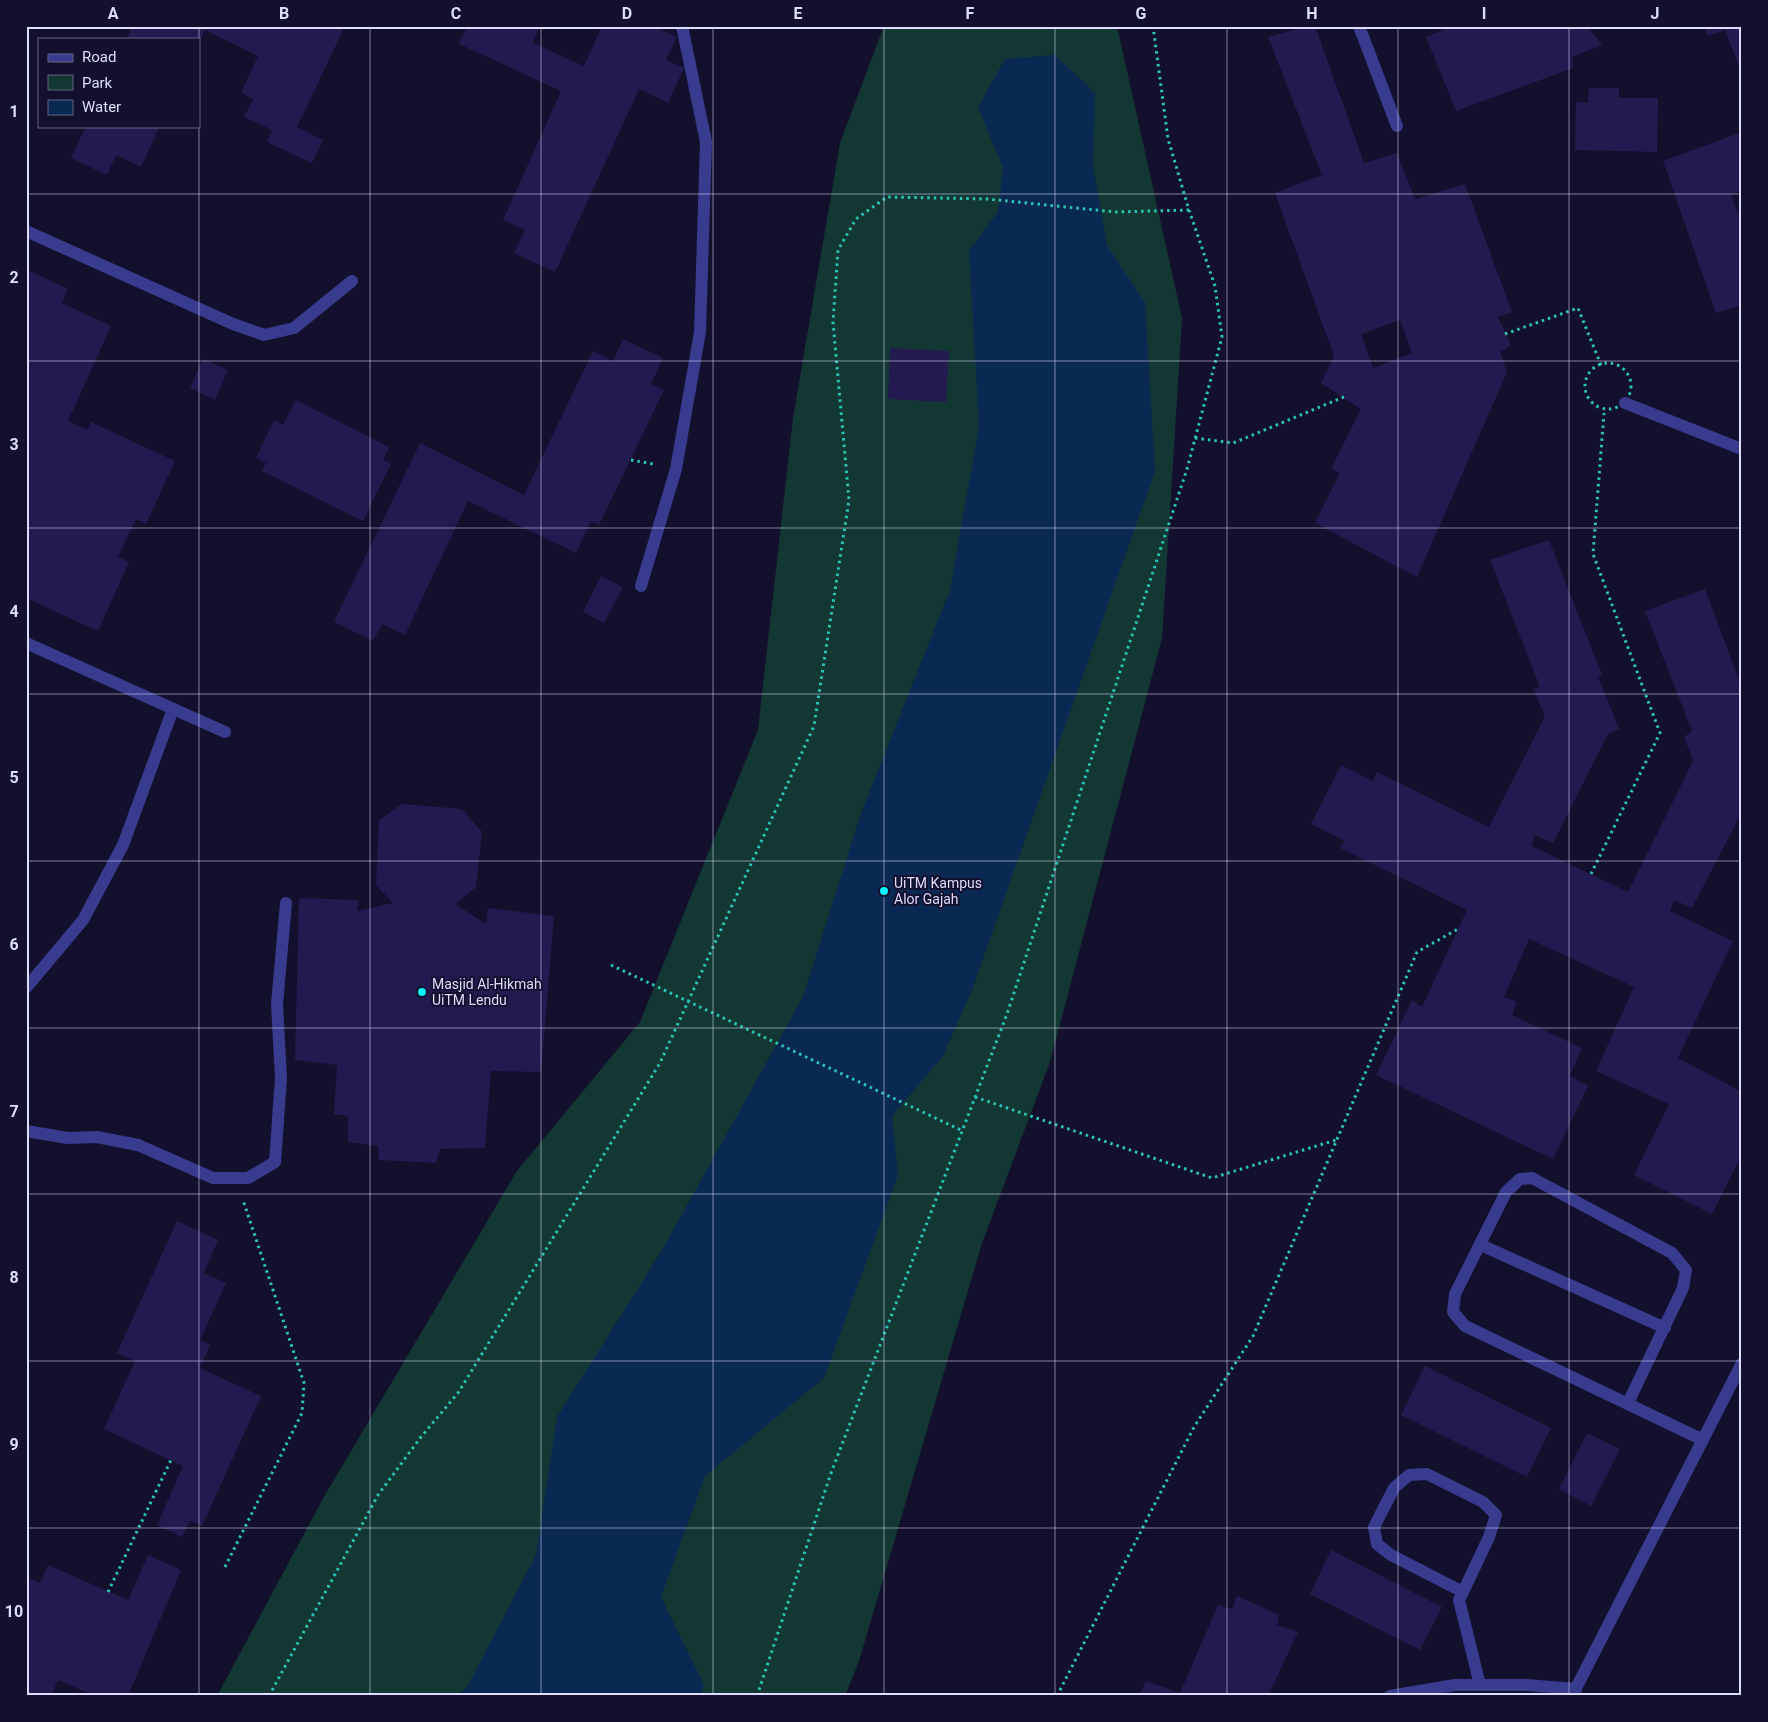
<svg xmlns="http://www.w3.org/2000/svg" width="1768" height="1722" font-family="Roboto,sans-serif">
<rect width="100%" height="100%" fill="#13102d"/>
<!-- green -->
<polygon fill="#133834" points="884,26 1117,26 1182,318 1162,638 1050,1062 982,1243 859,1661 845,1696 217,1696 325,1495 517,1171 640,1022 758,730 793,418 840,143"/>
<!-- water -->
<polygon fill="#0a2952" points="1055,55 1095,93 1093,166 1107,245 1145,302 1155,471 972,990 943,1056 892,1116 898,1175 824,1378 705,1476 661,1597 704,1685 701,1696 457,1696 467,1687 536,1555 557,1417 662,1250 803,997 861,813 950,590 979,426 969,250 998,212 1003,168 978,107 1005,59"/>
<!-- building -->
<g fill="#231b4f" fill-rule="evenodd">
<polygon points="132,26 345,26 297,127 323,140 312,163 267,142 272,130 244,117 253,99 241,93 258,56 205,30 199,43 199,39 127,39"/>
<polygon points="467,26 540,26 533,43 584,66 602,26 653,26 677,37 666,60 684,68 668,103 639,89 555,272 514,253 525,230 503,220 561,91 459,44"/>
<path d="M1307 26H1315L1364 163 1397 153 1415 199 1465 184 1512 312 1498 317 1511 345 1500 352 1507 372 1417 577 1315 523 1340 473 1331 469 1361 409 1321 383 1334 356 1275 193 1322 175 1268 37ZM1400 320 1412 353 1373 368 1361 334Z"/>
<polygon points="1452,26 1587,26 1602,45 1572,57 1573,68 1456,111 1426,37"/>
<polygon points="1704,26 1742,26 1742,74 1725,30 1708,36"/>
<polygon points="1589,88 1619,88 1619,98 1658,98 1657,152 1575,150 1576,102 1588,103"/>
<polygon points="86,126 160,126 141,167 116,155 107,175 71,158"/>
<polygon points="1742,132 1742,191 1731,195 1739,216 1742,215 1742,305 1716,313 1663,161"/>
<polygon points="26,269 68,289 62,303 111,326 68,421 87,430 91,422 175,461 146,524 136,519 118,557 129,562 98,631 26,598"/>
<polygon points="623,339 663,358 651,384 664,390 599,525 591,521 576,553 468,501 405,635 382,624 373,641 334,622 420,443 524,495 593,351 613,361"/>
<polygon points="890,348 949,351 946,402 888,399"/>
<polygon points="203,359 228,370 215,400 190,388"/>
<polygon points="296,400 389,447 383,460 391,464 363,521 262,471 266,463 256,458 274,420 283,425"/>
<polygon points="1549,540 1602,675 1598,676 1619,729 1608,734 1553,843 1535,835 1532,846 1628,892 1693,761 1684,737 1692,731 1645,611 1705,589 1742,688 1742,812 1692,908 1674,900 1670,911 1733,941 1678,1058 1742,1092 1742,1154 1712,1214 1634,1175 1669,1104 1596,1071 1634,987 1529,939 1504,997 1517,1002 1512,1015 1582,1048 1570,1076 1588,1086 1553,1159 1376,1075 1412,1000 1422,1007 1467,910 1340,848 1345,841 1311,824 1341,765 1373,781 1377,772 1489,827 1545,716 1533,689 1540,687 1490,560"/>
<polygon points="601,576 623,587 604,623 583,612"/>
<polygon points="402,804 462,809 482,832 476,887 455,904 486,924 488,908 554,916 541,1072 491,1071 485,1148 440,1149 436,1163 379,1160 378,1146 348,1142 348,1116 334,1114 337,1065 295,1060 299,898 359,900 357,911 393,903 376,885 379,820"/>
<polygon points="177,1221 218,1240 204,1273 226,1283 200,1340 210,1345 200,1368 261,1396 202,1526 190,1521 182,1537 157,1525 183,1466 104,1429 135,1361 117,1353"/>
<polygon points="1425,1366 1551,1428 1527,1477 1401,1415"/>
<polygon points="1587,1433 1620,1449 1591,1506 1559,1489"/>
<polygon points="1331,1550 1442,1607 1420,1650 1310,1594"/>
<polygon points="148,1555 181,1570 128,1696 95,1696 58,1680 51,1696 26,1696 26,1577 40,1583 48,1565 128,1600"/>
<polygon points="1237,1596 1279,1615 1277,1625 1298,1632 1268,1696 1140,1696 1146,1681 1180,1693 1218,1605 1232,1609"/>
</g>
<g fill="none" stroke-linecap="round" stroke-linejoin="round">
<!-- path -->
<g stroke="#2ac5b3" stroke-width="3" stroke-dasharray="2.5 4" stroke-linecap="butt">
<polyline points="1505,334 1578,308 1601,365"/>
<circle cx="1608" cy="386" r="23"/>
<polyline points="1195,438 1233,443 1344,397"/>
<polyline points="631,460 653,464"/>
<polyline points="1591,874 1660,733 1593,554 1604,413"/>
<polyline points="611,965 963,1131"/>
<polyline points="975,1097 1212,1178 1336,1140"/>
<polyline points="225,1567 302,1413 304,1383 243,1200"/>
<polyline points="108,1592 171,1460"/>
<polyline points="84,1696 86,1692"/>
<polyline points="269,1696 378,1495 421,1437 458,1393 660,1063 814,726 849,500 833,322 838,250 856,219 887,197 988,199 1115,212 1189,210"/>
<polyline points="757,1696 831,1473 1007,1014 1187,469 1222,337 1215,286 1189,210 1168,139 1153,26"/>
<polyline points="1057,1696 1194,1427 1253,1336 1417,952 1458,929"/>
</g>
<!-- service -->
<g stroke="#393b8e" stroke-width="12">
<polyline points="1359,26 1397,126"/>
<polyline points="26,231 233,324 264,335 294,328 352,281"/>
<polyline points="1625,403 1739,448"/>
<polyline points="641,586 676,469 700,332 706,142 682,26"/>
<polyline points="26,643 225,732"/>
<polyline points="26,988 83,920 123,845 173,709"/>
<polyline points="1481,1245 1665,1328"/>
<polyline points="1628,1403 1683,1288 1686,1270 1672,1253 1532,1178 1520,1179 1506,1192 1455,1294 1453,1312 1465,1326 1703,1440"/>
<polyline points="1463,1592 1391,1555 1377,1544 1374,1527 1394,1488 1409,1475 1427,1474 1483,1502 1496,1515 1489,1537 1463,1592 1459,1600 1480,1685"/>
<polyline points="1390,1696 1455,1685 1526,1685 1576,1689"/>
</g>
<!-- minor -->
<g stroke="#393b8e" stroke-width="12">
<polyline points="26,1131 68,1138 97,1137 138,1145 213,1178 248,1178 275,1162 281,1078 277,1004 286,903"/>
<polyline points="1572,1696 1742,1363"/>
</g>
</g>
<!-- grid -->
<path fill="none" stroke="#dedcff" stroke-width="1" stroke-opacity="0.55" d="M199 26V1696M370 26V1696M541 26V1696M713 26V1696M884 26V1696M1055 26V1696M1227 26V1696M1398 26V1696M1569 26V1696M26 194H1742M26 361H1742M26 528H1742M26 694H1742M26 861H1742M26 1028H1742M26 1194H1742M26 1361H1742M26 1528H1742"/>
<!-- markers -->
<g fill="#08f5ff" stroke="#13102d" stroke-width="2">
<circle cx="884" cy="891" r="5"/>
<circle cx="422" cy="992" r="5"/>
</g>
<g text-anchor="middle" stroke-width="4" stroke-linejoin="round" paint-order="stroke">
<!-- poi labels -->
<g font-size="14" fill="#dedcff" stroke="#13102d" text-anchor="start">
<text x="894" y="888">UiTM Kampus<tspan x="894" dy="16">Alor Gajah</tspan></text>
<text x="432" y="989">Masjid Al-Hikmah<tspan x="432" dy="16">UiTM Lendu</tspan></text>
</g>
</g>
<!-- border -->
<rect width="1768" height="1722" fill="none" stroke="#13102d" stroke-width="55"/>
<!-- legend -->
<rect x="38" y="38" width="162" height="90" fill="#13102d" stroke="#646281"/>
<rect x="48" y="54" width="25" height="8" fill="#393b8e" stroke="#646281"/>
<text x="82" y="62" font-size="15" fill="#dedcff">Road</text>
<rect x="48" y="75" width="25" height="15" fill="#133834" stroke="#646281"/>
<text x="82" y="88" font-size="15" fill="#dedcff">Park</text>
<rect x="48" y="100" width="25" height="15" fill="#0a2952" stroke="#646281"/>
<text x="82" y="112" font-size="15" fill="#dedcff">Water</text>
<rect x="28" y="28" width="1712" height="1666" fill="none" stroke="#dedcff" stroke-width="2"/>
<g font-size="16" text-anchor="middle" font-weight="bold" fill="#dedcff">
<text x="113" y="19">A</text>
<text x="284" y="19">B</text>
<text x="456" y="19">C</text>
<text x="627" y="19">D</text>
<text x="798" y="19">E</text>
<text x="970" y="19">F</text>
<text x="1141" y="19">G</text>
<text x="1312" y="19">H</text>
<text x="1484" y="19">I</text>
<text x="1655" y="19">J</text>
<text x="14" y="117">1</text>
<text x="14" y="283">2</text>
<text x="14" y="450">3</text>
<text x="14" y="617">4</text>
<text x="14" y="783">5</text>
<text x="14" y="950">6</text>
<text x="14" y="1117">7</text>
<text x="14" y="1283">8</text>
<text x="14" y="1450">9</text>
<text x="14" y="1617">10</text>
</g>
</svg>
